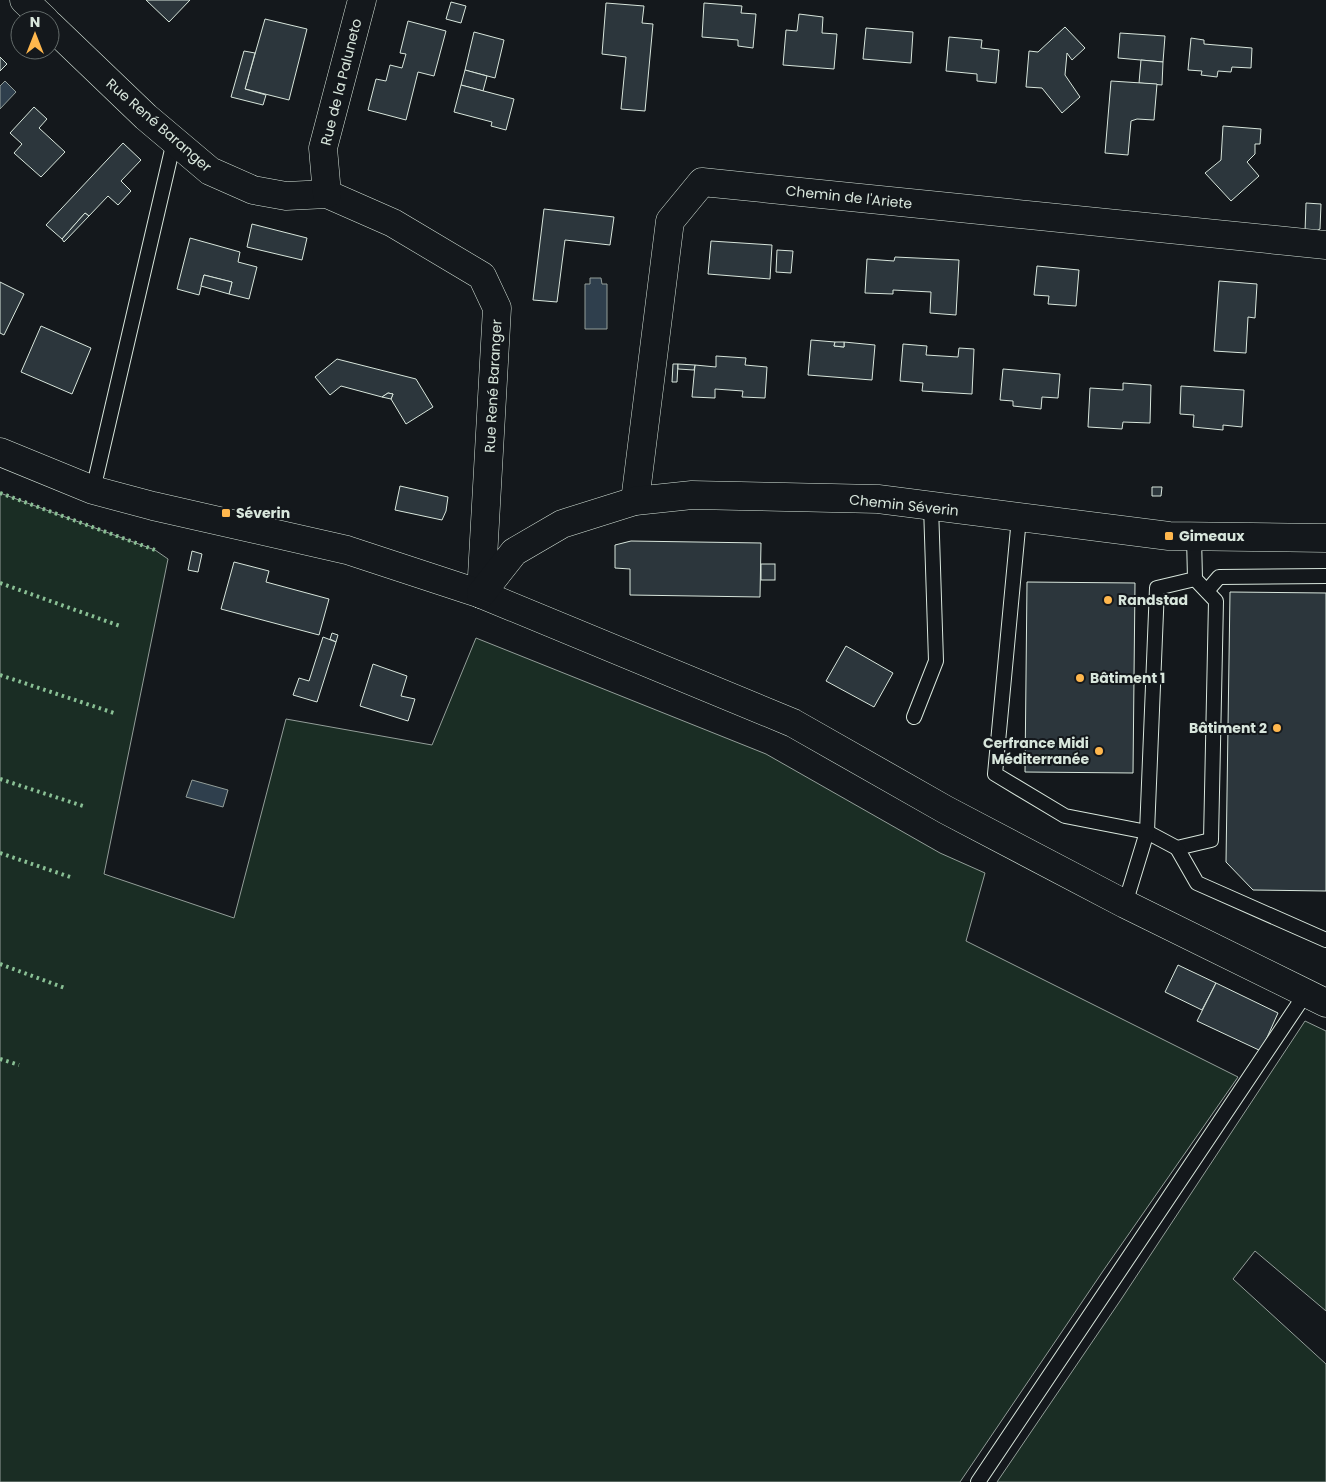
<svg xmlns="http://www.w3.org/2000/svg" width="1326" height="1482" font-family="Poppins,sans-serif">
<rect width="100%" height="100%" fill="#14181c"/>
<!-- green -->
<g fill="#1a2d24" stroke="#939e99">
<polygon points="0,493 155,550 168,559 104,874 234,918 286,719 432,745 476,638 766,754 940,853 985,873 966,941 1238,1077 1103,1271 960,1482 0,1482"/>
<polygon points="1305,1021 1326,1031 1326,1311 1255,1251 1233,1279 1326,1364 1326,1482 997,1482 1120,1301"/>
</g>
<!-- water -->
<g fill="#2f3f4d" stroke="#939e99">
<polygon points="5,81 16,92 0,109 0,86"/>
<polygon points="590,278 601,278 602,284 607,284 607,329 585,329 585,284 590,284"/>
<polygon points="192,780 228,790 223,807 186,797"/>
</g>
<!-- building -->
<g fill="#2c363c" stroke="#d8e6dc">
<polygon points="146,0 190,0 169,22"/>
<polygon points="451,2 466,6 461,23 446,19"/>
<polygon points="606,3 644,6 642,23 653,24 645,111 621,109 626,57 602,54"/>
<polygon points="704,3 742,6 741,13 756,14 753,48 738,46 738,40 702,37"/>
<polygon points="799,14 823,17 822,33 837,34 834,69 783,65 786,30 797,31"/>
<polygon points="265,19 307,29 289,100 245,89"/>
<polygon points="408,21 446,31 434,76 418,72 406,120 368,110 376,79 386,81 390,65 402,68 406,54 400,53"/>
<polygon points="1065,27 1085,48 1072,60 1067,53 1065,75 1080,97 1062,113 1042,88 1026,87 1029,51 1038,52"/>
<polygon points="866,28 913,32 911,63 863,59"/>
<polygon points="474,32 504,40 495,78 465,70"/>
<polygon points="1120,33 1165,36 1163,62 1118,58"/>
<polygon points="949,37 982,40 981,48 999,50 996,83 977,81 977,74 946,71"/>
<polygon points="1191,38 1204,40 1204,44 1252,48 1251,68 1232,67 1231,72 1218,71 1217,77 1201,75 1202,71 1188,70"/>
<polygon points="244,51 255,53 245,89 266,95 263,105 231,97"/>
<polygon points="0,57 7,64 0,71"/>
<polygon points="1141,60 1163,62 1162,85 1139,83"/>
<polygon points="465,70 487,76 483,91 461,85"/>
<polygon points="1111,81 1157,84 1154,120 1137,119 1131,121 1128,155 1105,153"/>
<polygon points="461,85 514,99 506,130 491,126 492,122 454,112"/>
<polygon points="34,107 47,119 39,128 65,152 41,177 14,153 22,144 10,133"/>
<polygon points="1223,126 1261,129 1260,144 1255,144 1255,154 1247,162 1259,176 1231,201 1205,173 1221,160"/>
<polygon points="123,143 141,160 121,181 131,191 118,205 108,196 89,216 85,213 62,239 46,225"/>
<polygon points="1306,203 1321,204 1320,229 1314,232 1305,232"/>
<polygon points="544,209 614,217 610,245 565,240 557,302 533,300"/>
<polygon points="85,213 89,216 64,242 62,239"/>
<polygon points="252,224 307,238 302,260 247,247"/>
<polygon points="190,238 240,252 238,262 257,267 249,299 229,294 232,282 204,275 199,295 177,289"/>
<polygon points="711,241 772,245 770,279 708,274"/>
<polygon points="777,250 793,251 791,273 776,272"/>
<polygon points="895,257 959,260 956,315 930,313 931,292 893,290 893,294 865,293 867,259 894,261"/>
<polygon points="1037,266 1079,270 1076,306 1048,304 1049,296 1034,295"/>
<polygon points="204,275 232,282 229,294 201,286"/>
<polygon points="1219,281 1257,284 1255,318 1248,317 1246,353 1214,351"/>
<polygon points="0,282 24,294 4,335 0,333"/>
<polygon points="41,326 91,348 72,394 21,372"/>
<polygon points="811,340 835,342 834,346 844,347 844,342 875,345 872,380 808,375"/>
<polygon points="835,342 844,342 844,347 834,346"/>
<polygon points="903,344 927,346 926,355 958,357 959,348 974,349 972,394 922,391 923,383 900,381"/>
<polygon points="716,356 746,358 745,365 767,367 765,398 742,397 743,391 715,389 715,398 692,397 695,365 716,367"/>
<polygon points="337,359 416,379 433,407 406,424 391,399 393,394 388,393 382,397 341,386 330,395 315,377"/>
<polygon points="673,364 678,364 677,382 672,382"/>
<polygon points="678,364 695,365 694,370 678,369"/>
<polygon points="1003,369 1060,374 1058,398 1042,397 1041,409 1013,406 1013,401 1000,400"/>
<polygon points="1123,383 1151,385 1150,423 1123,422 1122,429 1088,427 1090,388 1123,390"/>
<polygon points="1181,386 1244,390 1242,427 1223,425 1223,430 1193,427 1194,415 1180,414"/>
<polygon points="388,393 393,394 391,399 382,397"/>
<polygon points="400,486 448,497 446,511 442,520 395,510"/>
<polygon points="1152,487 1162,487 1161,496 1152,496"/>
<polygon points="631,541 761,543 760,597 630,595 630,569 615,568 615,545"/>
<polygon points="192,551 202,554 198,572 188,570"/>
<polygon points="234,562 269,571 266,582 329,599 319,635 221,609"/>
<rect x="761" y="564" width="14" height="16"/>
<polygon points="1027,582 1135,583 1133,773 1025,772"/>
<polygon points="1230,592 1326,593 1326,891 1253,890 1226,862"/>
<polygon points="332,633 338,635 336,642 330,639"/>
<polygon points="323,637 336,642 317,702 293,695 299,678 309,681"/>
<polygon points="846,646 893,673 874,707 826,681"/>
<polygon points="373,664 407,676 401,696 415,699 408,721 360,706"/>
<polygon points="1178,965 1216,983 1202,1010 1165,992"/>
<polygon points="1216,983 1278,1013 1261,1051 1197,1021"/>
</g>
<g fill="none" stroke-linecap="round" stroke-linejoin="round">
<!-- service casing -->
<g stroke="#d8e6dc" stroke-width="16">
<g id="service">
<polyline points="93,490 174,141"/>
<polyline points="1019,518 995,774 1065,816 1147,832 1177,848 1211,840 1216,601 1195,579"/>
<polyline points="1207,591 1219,577 1326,576"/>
<polyline points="914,717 936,661 931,506"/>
<polyline points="1177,848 1197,883 1326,940"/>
<polyline points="1125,904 1147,832 1157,588 1195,579 1194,537"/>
<polyline points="978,1482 1306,993"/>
</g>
</g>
<!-- minor casing -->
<g stroke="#d8e6dc" stroke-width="29">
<g id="minor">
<polyline points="24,0 45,20"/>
<polyline points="50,25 146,117 210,171 253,190 286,196 327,194 393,223 482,276 497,308 481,594"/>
<polyline points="327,194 323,148 362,0"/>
<polyline points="0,452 93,490 153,506 347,550 481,594 793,723 946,810 1125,904 1326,1003"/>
<polyline points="635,501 670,221 702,182 1326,245"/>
<polyline points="481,594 514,552 562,524 635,501 692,495 878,499 1169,536 1326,538"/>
</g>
</g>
<!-- service -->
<use href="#service" stroke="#14181c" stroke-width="14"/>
<!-- minor -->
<use href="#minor" stroke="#14181c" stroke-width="28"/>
<!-- hedge -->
<g stroke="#8ac095" stroke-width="4" stroke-dasharray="2.5 4" stroke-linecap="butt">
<polyline points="0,493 155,550"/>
<polyline points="0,583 120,626"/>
<polyline points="0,675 114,713"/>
<polyline points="0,779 83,806"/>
<polyline points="0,853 73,878"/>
<polyline points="0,964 65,988"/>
<polyline points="0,1059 19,1065"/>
</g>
</g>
<!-- markers -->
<g fill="#ffb74d" stroke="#14181c" stroke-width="2">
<rect x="221" y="508" width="10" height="10" rx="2.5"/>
<rect x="1164" y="531" width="10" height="10" rx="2.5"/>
<circle cx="1108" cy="600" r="5"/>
<circle cx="1080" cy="678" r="5"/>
<circle cx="1277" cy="728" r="5"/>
<circle cx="1099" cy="751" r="5"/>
</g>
<g text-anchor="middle" stroke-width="4" stroke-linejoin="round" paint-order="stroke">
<!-- street labels -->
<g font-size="14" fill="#d8e6dc" stroke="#14181c">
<text transform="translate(341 82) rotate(-76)" y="5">Rue de la Paluneto</text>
<text transform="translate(159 125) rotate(41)" y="5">Rue René Baranger</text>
<text transform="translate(849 197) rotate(6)" y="5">Chemin de l'Ariete</text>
<text transform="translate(493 386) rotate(-87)" y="5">Rue René Baranger</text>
<text transform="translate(904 505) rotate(6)" y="5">Chemin Séverin</text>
</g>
<!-- poi labels -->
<g font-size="14" font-weight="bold" fill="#d8e6dc" stroke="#14181c" text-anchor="start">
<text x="236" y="518">Séverin</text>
<text x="1179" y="541">Gimeaux</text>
<text x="1118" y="605">Randstad</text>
<text x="1090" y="683">Bâtiment 1</text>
<text x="1267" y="733" text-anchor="end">Bâtiment 2</text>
<text x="1089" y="748" text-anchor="end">Cerfrance Midi<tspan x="1089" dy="16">Méditerranée</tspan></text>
</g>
</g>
<!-- north arrow -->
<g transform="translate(35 35)"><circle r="24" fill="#14181c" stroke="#626a69"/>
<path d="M0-4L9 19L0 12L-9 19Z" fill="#ffb74d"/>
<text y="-8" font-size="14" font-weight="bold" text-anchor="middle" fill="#d8e6dc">N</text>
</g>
</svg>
